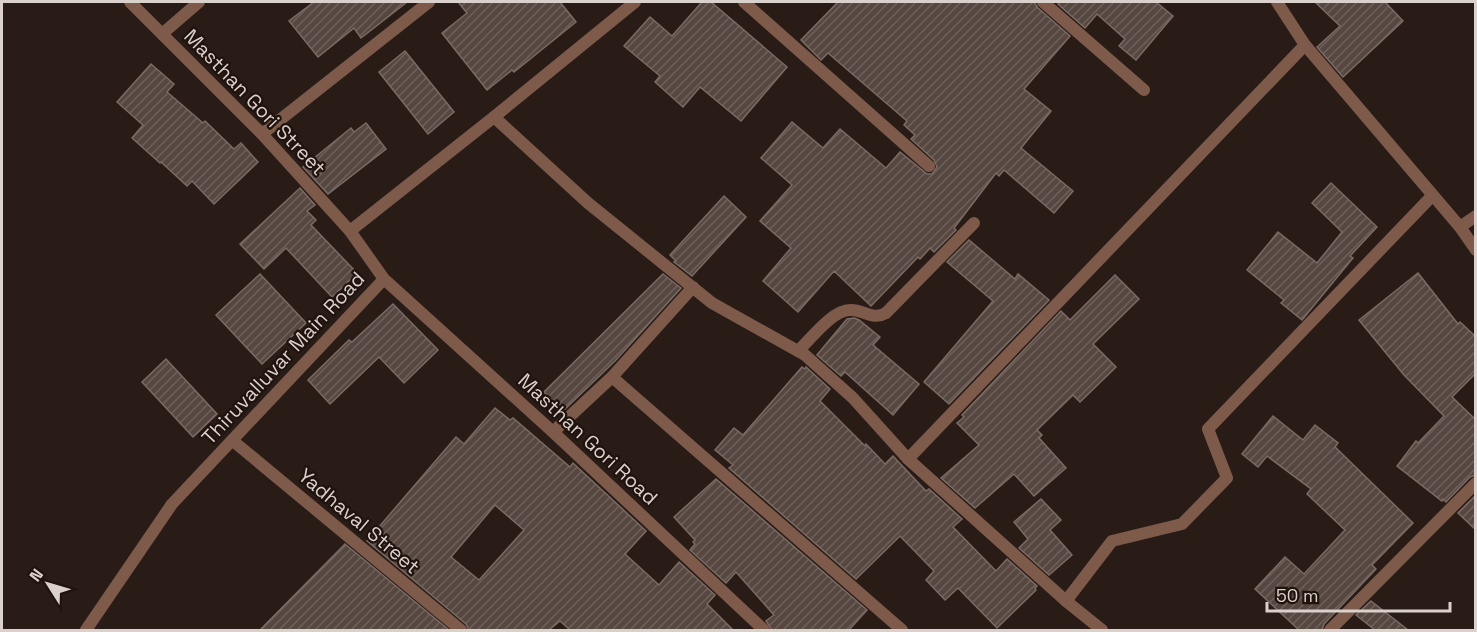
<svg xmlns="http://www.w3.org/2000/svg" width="1477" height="632" font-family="'Space Grotesk',sans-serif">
<defs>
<pattern id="building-hatch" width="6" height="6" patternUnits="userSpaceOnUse" patternTransform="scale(1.5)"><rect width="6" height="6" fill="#564741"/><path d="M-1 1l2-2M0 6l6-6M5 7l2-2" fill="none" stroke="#6e605b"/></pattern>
</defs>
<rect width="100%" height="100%" fill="#291c17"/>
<!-- building -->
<g fill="url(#building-hatch)" stroke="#7b6b64" stroke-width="1.5" fill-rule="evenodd">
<polygon points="314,2 407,2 361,38 354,28 318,57 289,21"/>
<polygon points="458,2 560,2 576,22 514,72 512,70 487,90 442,33 467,13"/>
<polygon points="702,2 711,2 787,67 741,121 700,87 683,107 655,82 660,76 624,46 650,17 672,36"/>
<polygon points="838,2 1034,2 1038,8 1070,36 1024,89 1051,111 1021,148 1073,191 1054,213 1004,170 999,176 996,173 954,228 956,230 934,252 930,248 920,259 918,257 871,306 834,271 798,312 763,281 791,248 760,221 792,185 761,158 792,122 823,148 840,129 886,168 900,152 927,174 932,174 937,167 934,160 911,139 915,135 904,125 907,121 828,53 821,60 801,40"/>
<polygon points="1061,2 1156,2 1173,16 1136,60 1119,46 1125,39 1097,14 1085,28 1058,4"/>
<polygon points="1315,2 1385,2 1403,21 1343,77 1317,47 1340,26"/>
<polygon points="405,51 454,112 428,134 379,72"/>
<polygon points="151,64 174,84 167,92 203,123 205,121 234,149 241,143 258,162 214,204 192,181 187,186 161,162 160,163 132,138 143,125 117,102"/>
<polygon points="366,123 386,149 328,194 303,167 351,128 354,132"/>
<polygon points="1331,183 1377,227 1350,256 1353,258 1302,320 1281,303 1284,300 1247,270 1278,232 1317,263 1342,232 1312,203"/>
<polygon points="300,188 315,205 307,211 316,220 311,225 357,273 332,297 286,248 264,269 240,244"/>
<polygon points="724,196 746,217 692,276 674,262 676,261 670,255"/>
<polygon points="969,240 1015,279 1018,274 1049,300 949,404 924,382 993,301 947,262"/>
<polygon points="1418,273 1458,324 1460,322 1476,337 1476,373 1452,397 1476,420 1476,475 1470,477 1446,502 1443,499 1442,501 1397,466 1416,441 1418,443 1444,416 1404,375 1359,320"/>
<polygon points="260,274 306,323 262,364 216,315"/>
<polygon points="663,274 681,288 615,361 563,411 544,392"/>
<polygon points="1115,275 1139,299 1093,344 1116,367 1080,402 1073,395 1037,430 1042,435 1039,438 1066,468 1034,496 1014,474 975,508 941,478 979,445 957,423 964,417 962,415 1061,311 1070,320"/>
<polygon points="393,304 438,350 404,383 379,357 330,404 308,380 349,340 352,342"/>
<polygon points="854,318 859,320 880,337 873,345 919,384 893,415 845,372 841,376 817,355 847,319"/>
<polygon points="166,359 217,414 193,437 142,382"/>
<polygon points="802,367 805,369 806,367 830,389 820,401 865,446 866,444 885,464 893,456 926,491 929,489 962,519 953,527 996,571 1007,559 1037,586 1035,588 1036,590 997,628 958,588 945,600 926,580 934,571 900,536 856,579 729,468 733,465 715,450 734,428 743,435"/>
<path d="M495 408 510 420 513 418 570 467 573 463 646 531 625 554 659 585 679 562 715 595 707 604 733 630H570L560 621 549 630H469L466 624 367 541 456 437 464 444ZM495 505 524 530 479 580 451 557Z"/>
<polygon points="1273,416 1303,440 1315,425 1338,443 1335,447 1413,523 1372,565 1376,569 1324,624 1322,630 1299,630 1255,589 1285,557 1304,574 1345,530 1307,494 1311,489 1267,456 1258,467 1242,454"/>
<polygon points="716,479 867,610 849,630 772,630 766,621 774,615 736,572 726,583 690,550 695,544 693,542 695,540 674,517"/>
<polygon points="1476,495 1476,530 1458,513"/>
<polygon points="1041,499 1061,520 1050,530 1072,555 1049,575 1019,548 1028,539 1014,522"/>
<polygon points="345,544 449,630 260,630"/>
<polygon points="1371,601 1408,630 1375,630 1356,615"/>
</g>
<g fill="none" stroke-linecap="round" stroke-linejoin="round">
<!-- street -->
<g stroke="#7e5a4b" stroke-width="12">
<polyline points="130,2 262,134 350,231 384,279 553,432 764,630"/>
<polyline points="744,2 929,166"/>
<polyline points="1043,2 1144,90"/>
<polyline points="1277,2 1305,45 1460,227 1476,250"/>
<polyline points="162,34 199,2"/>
<polyline points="494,117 588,203 712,303 805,355 853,398 908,459 1066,601 1102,630"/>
<polyline points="262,134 429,2"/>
<polyline points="1460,227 1476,216"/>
<polyline points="350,231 494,117 635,2"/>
<path d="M798 351C810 340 832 310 850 310 863 309 872 321 886 313L974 223"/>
<polyline points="612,377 693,287"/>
<polyline points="553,432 612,377 902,630"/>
<polyline points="233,441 461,630"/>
<polyline points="908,459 1305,45"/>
<polyline points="1066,601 1112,541 1182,524 1227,478 1208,429 1432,196"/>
<polyline points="86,630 172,504 384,279"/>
<polyline points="1330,630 1476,483"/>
</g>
</g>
<g text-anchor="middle" stroke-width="4.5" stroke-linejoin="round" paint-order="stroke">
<!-- street labels -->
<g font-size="20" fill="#dad0cc" stroke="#20130e">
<text transform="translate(255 102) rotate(46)" y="7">Masthan Gori Street</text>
<text transform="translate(283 358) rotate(-47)" y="7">Thiruvalluvar Main Road</text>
<text transform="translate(588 439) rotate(43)" y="7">Masthan Gori Road</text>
<text transform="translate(359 521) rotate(40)" y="7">Yadhaval Street</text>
</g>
</g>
<!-- border -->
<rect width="1477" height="632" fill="none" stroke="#dad0cc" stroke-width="6"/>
<!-- north arrow -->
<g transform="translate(48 584) rotate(307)" stroke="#20130e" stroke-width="4.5" paint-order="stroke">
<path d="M0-4.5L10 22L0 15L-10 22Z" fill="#dad0cc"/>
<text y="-9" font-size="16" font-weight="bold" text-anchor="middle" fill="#dad0cc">N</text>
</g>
<!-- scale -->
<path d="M1267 602v9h183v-9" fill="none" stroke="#dad0cc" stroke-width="3"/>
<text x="1276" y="602" font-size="18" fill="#dad0cc" stroke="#20130e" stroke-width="4.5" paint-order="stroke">50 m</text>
</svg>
